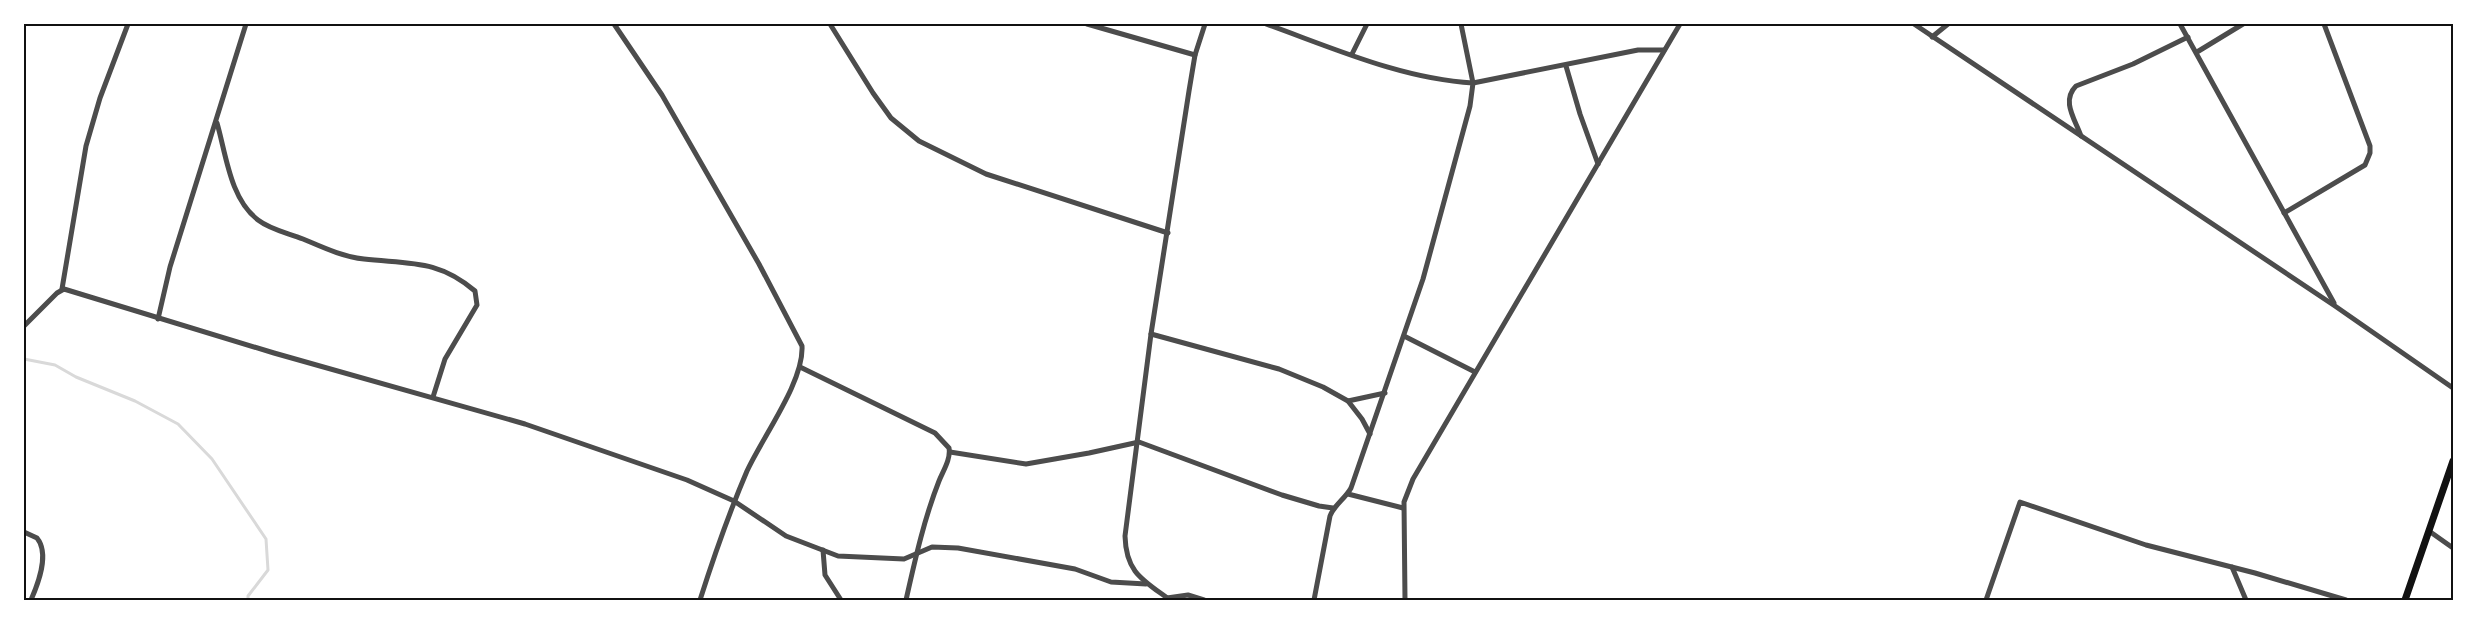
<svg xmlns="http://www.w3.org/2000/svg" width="2477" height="624" font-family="'DM Sans',sans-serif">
<rect width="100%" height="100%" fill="#fff"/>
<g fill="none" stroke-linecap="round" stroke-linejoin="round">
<!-- stream -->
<polyline stroke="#d9d9d9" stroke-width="3" points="24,359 55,365 76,377 135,401 178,424 212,459 266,539 268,570 248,596 248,600"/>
<!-- minor -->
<g stroke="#4c4c4c" stroke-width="5">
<path d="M614 24 662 95 759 264 802 346C804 382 763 436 747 471 729 513 714 556 700 600"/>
<polyline points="830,24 873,93 891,118 919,141 986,174 1168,233"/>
<polyline points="1087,24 1195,55"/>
<path d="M1266 24C1333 48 1402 79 1473 83L1638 50H1664"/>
<polyline points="1914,24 2335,306 2453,388"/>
<polyline points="2180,24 2334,303"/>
<polyline points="1932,37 1948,24"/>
<polyline points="2197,52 2243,24"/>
<polyline points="1352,54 1367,24"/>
<polyline points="1566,66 1580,114 1598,164"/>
<path d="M217 123C226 154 230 199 258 220 271 230 288 233 303 239 322 247 343 257 364 259 408 264 438 259 475 291L477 305 445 359 433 397"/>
<path d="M2081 136C2075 119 2061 101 2076 86L2133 64 2188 37"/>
<polyline points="2284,213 2365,165 2370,153 2370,146 2324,24"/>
<polyline points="62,289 86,146 100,98 128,24"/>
<polyline points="158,319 170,267 246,24"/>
<polyline points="24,326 57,293 64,289 274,353 525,424 687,480 734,501 786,536 838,556 904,559 932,547 958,548 1075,569 1111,582 1146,584"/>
<polyline points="1151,334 1279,369 1323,387 1348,401 1362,419 1370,434"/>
<polyline points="1404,336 1475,372"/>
<path d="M800 367 935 433 949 448C951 459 943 471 939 481 924 519 915 560 906 600"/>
<polyline points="1348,401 1385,393"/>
<polyline points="950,452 1026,464 1089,453 1139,442 1282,495 1319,506 1333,508"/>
<polyline points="1348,494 1403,508"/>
<polyline points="2429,531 2453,548"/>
<path d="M24 532 37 538C50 554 38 584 31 600"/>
<polyline points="823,550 825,575 841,600"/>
<polyline points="2232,567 2246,600"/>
<polyline points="1167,598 1188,595 1204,600"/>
<path d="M1170 600C1143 580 1126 573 1125 536L1151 334 1189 91 1195 55 1205 24"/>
<path d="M1314 600 1330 516C1334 505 1345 499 1351 488L1423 279 1470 106 1473 83 1461 24"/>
<polyline points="1405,600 1404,502 1413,479 1680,24"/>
<polyline points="1986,600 2020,502 2146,545 2255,573 2346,600"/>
</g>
<!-- secondary -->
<polyline stroke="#111" stroke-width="7" points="2405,600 2453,461"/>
</g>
<!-- border -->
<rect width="2477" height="624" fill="none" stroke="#ffffff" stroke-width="50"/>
<rect x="25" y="25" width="2427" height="574" fill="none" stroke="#111" stroke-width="2"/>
</svg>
